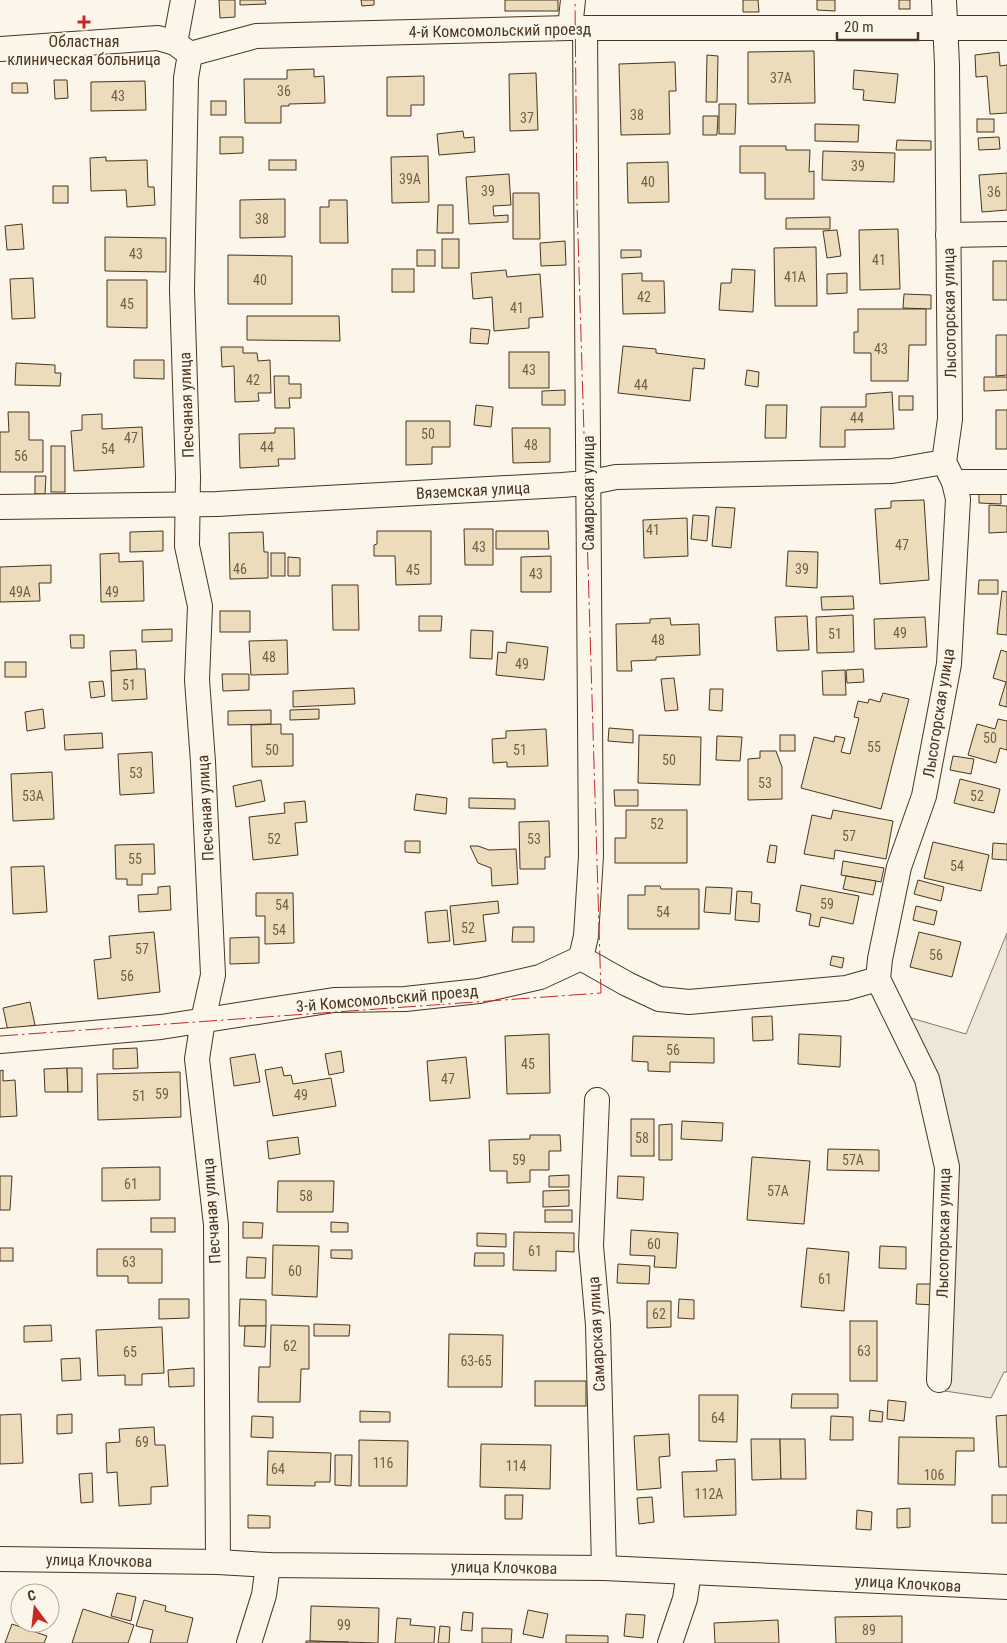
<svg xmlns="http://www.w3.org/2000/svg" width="1007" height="1643" font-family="'Roboto Condensed',sans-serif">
<rect width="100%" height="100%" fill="#fbf6e9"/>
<!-- green -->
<polygon fill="#ede6d9" stroke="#887966" points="1007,933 1007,1372 1004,1372 991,1398 945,1391 952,1169 904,1016 966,1034"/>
<!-- building -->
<g fill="#ecdcbc" stroke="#4a3520">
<polygon points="219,0 235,0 235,17 220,18"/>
<polygon points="240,0 265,0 266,4 240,5"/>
<polygon points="361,0 374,0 374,5 362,6"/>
<rect x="505" y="0" width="53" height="11"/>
<polygon points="743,0 758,0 759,12 743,12"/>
<polygon points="817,0 835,0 835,11 817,10"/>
<rect x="899" y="0" width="11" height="9"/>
<polygon points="814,51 815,103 748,104 748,52"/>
<polygon points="999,52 1000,66 1007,65 1007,113 990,114 987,76 976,77 975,55"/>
<polygon points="707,55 718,56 717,102 706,102"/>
<polygon points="675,62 676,91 669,91 670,134 621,135 619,64"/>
<polygon points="314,69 314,77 324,76 325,103 289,104 289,106 281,106 281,123 245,123 244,79 287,79 287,70"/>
<polygon points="854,70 898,74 895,103 863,100 864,90 853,89"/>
<polygon points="536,73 538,130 510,131 509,74"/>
<polygon points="424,76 424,105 411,105 411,116 387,116 387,77"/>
<polygon points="54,80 67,80 68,98 55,99"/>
<polygon points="145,81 146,110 91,111 91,82"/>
<polygon points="12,83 27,83 28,93 12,93"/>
<rect x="211" y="101" width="15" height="14"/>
<polygon points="719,104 736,104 735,134 719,134"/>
<polygon points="703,116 718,116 717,135 703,135"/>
<rect x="977" y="119" width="17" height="13"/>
<polygon points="815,124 859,125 858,142 815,141"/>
<polygon points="463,131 464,138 474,137 475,152 439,155 437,134"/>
<polygon points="220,137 243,137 243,153 220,154"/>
<polygon points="999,137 1000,149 979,150 978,138"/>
<polygon points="897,140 931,141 931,150 896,150"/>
<polygon points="740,146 786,146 786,150 810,150 809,172 814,171 814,199 765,199 765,173 740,173"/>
<polygon points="823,151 895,153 894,182 822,180"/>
<polygon points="428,156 429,202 392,203 391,157"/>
<polygon points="106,157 106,161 147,160 148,187 154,187 155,205 127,207 126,190 91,191 90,158"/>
<rect x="269" y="160" width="27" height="10"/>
<polygon points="668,162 669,202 628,203 627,163"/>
<polygon points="1007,173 1007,210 982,212 979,175"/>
<polygon points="509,174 511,205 493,206 494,216 508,215 508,222 469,224 466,177"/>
<rect x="53" y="186" width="15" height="17"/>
<polygon points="513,193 539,193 540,239 513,239"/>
<polygon points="285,199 285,237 240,238 240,200"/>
<polygon points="329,200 347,200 348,243 320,243 320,207 329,207"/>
<polygon points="438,205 453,205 453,233 437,233"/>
<polygon points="830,217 830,229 786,229 786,218"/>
<polygon points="22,224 24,249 7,250 5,226"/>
<polygon points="898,229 900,289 860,290 859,230"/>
<polygon points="837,230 841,256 827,258 823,231"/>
<polygon points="105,237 166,238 166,272 105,271"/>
<rect x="442" y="239" width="17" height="29"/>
<polygon points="565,241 566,265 541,266 540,243"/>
<polygon points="816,247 817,306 775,306 774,248"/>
<rect x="417" y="250" width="18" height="16"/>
<polygon points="621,250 641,250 641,257 621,258"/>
<polygon points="228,255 292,256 292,304 228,304"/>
<rect x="993" y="261" width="14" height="39"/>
<rect x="392" y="269" width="22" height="23"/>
<polygon points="732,269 755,270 753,312 719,310 721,283 731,283"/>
<polygon points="506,270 507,277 540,274 543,317 529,318 529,328 494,331 492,297 473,299 471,273"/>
<polygon points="642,273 642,281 664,281 665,313 623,314 622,274"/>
<polygon points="847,273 847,293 827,294 827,274"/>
<polygon points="33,278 35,318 12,319 10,279"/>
<polygon points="107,280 147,280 147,328 107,327"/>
<polygon points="904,294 931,295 931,309 903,308"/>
<polygon points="858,309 926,309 926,345 909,345 908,381 871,381 871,353 854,353 854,332 858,332"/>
<polygon points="247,316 339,316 340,341 247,340"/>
<polygon points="471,328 490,330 488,344 470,343"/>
<polygon points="996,335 1007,335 1007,375 996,376"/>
<polygon points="623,346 656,349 656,353 705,359 704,369 693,368 690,401 618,393"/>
<polygon points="221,347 243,347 243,353 257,353 258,361 270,360 271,393 258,393 259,401 235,402 234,366 222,367"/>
<rect x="509" y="352" width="40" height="36"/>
<polygon points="134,360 164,360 164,379 134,378"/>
<polygon points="16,363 55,365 55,373 61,373 60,386 15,385"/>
<polygon points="747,370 759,372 758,387 745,385"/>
<polygon points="274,376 289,376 289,384 301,384 301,398 289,398 290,408 275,408"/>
<polygon points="984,377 1007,377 1007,390 984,391"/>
<polygon points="565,390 565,405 542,405 542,391"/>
<polygon points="892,392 894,429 845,430 845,447 820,447 821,407 866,407 866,394"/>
<rect x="899" y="396" width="14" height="14"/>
<polygon points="476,405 493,407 491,427 474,425"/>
<polygon points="766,405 787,405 786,438 765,438"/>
<rect x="996" y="410" width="11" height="39"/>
<polygon points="8,412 29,412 29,440 43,440 43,472 0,472 0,432 9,432"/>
<polygon points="102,414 102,429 142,427 144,467 74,471 71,431 82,430 82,415"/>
<polygon points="406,421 450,421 450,447 432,447 432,464 406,465"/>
<polygon points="275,428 294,428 295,459 278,459 279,466 240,468 239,434 275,433"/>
<polygon points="512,428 550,428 550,462 513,463"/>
<rect x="51" y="446" width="14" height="46"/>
<polygon points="35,476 46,476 45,494 35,494"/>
<polygon points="979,492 1001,492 1001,504 979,503"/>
<polygon points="924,500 929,580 880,584 875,509 891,508 891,501"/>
<polygon points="989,505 1007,506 1007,532 989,533"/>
<polygon points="716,507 735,508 731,548 712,546"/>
<polygon points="693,515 709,516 707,541 691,539"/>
<polygon points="687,518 688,556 644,558 643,520"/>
<polygon points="464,529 493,529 493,565 465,565"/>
<polygon points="163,531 163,551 130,552 130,532"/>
<polygon points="377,531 431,531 431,584 396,585 395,556 374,556 374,545 377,544"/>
<polygon points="496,531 548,531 549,549 496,549"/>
<polygon points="263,532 264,552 268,552 268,578 230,579 229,533"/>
<polygon points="788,551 818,552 817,588 786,586"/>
<polygon points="119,553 119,562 143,561 144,601 101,602 100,554"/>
<rect x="271" y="553" width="14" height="23"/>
<polygon points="551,556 551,592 521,592 521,557"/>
<polygon points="288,557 300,558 300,576 288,576"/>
<polygon points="51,565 51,583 39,583 40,601 0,602 0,567"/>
<polygon points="979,580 998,580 998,594 978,594"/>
<polygon points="332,585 358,585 359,630 333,630"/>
<polygon points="1002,591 1007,592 1007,635 997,634"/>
<polygon points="853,596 854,609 822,610 821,597"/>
<rect x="220" y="611" width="30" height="21"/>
<polygon points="853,615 854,652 817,653 816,617"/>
<polygon points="419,616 442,616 441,631 419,631"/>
<polygon points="807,616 809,650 777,651 775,617"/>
<polygon points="925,617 927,647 875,649 874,619"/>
<polygon points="670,618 671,625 699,624 700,655 656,657 656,660 631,661 632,671 617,671 616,624 650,623 650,619"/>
<polygon points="172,629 172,641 142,642 142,630"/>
<polygon points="471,630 493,631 492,659 470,658"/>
<polygon points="70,635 84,635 84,648 71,648"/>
<polygon points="287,640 288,674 251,675 249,641"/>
<polygon points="507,642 548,647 544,680 496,675 498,652 506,653"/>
<polygon points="136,650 137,669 111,671 110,651"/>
<polygon points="1001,650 1007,652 1007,707 999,705 1006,682 993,678"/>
<rect x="5" y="662" width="21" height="15"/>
<polygon points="137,669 145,669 147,699 112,701 111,671"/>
<polygon points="863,669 864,682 847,683 846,670"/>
<polygon points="845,670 846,695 823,695 822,671"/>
<polygon points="222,674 249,674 249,690 223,691"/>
<polygon points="674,678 678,710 665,711 661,679"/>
<polygon points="103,681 105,696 91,698 89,682"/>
<polygon points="354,688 355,704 293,707 293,691"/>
<polygon points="710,689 723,689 722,711 709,710"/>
<polygon points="883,693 909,699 881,809 801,788 814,737 834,742 835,736 845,738 841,752 850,754 859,718 854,717 858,701 868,703 869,699 880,702"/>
<polygon points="43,709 45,728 27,731 25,712"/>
<polygon points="319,709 319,719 290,720 290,710"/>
<polygon points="271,710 271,724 228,725 228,711"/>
<polygon points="998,719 1007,721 1007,750 1000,748 996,763 968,755 977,724 995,729"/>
<polygon points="281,724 281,734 293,734 293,766 252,767 251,725"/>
<polygon points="609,728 633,730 633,743 608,741"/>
<polygon points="546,729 548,766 507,767 507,762 493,763 492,739 506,738 506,731"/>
<polygon points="102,733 103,748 65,750 64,735"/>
<polygon points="639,735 701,737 700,785 638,783"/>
<rect x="780" y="735" width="15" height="16"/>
<polygon points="717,736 742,737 740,761 716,760"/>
<polygon points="760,751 776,751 782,767 782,799 748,800 748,759 760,758"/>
<polygon points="152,752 154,793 120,795 118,754"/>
<polygon points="953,756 974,759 971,774 950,770"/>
<polygon points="52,772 54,819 13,821 11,774"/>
<polygon points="960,779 1000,789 994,813 954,803"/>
<polygon points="261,780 265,801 236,807 233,786"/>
<polygon points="614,790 638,790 638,806 615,806"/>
<polygon points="416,794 447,798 446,814 414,810"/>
<polygon points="469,798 515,799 515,809 469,808"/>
<polygon points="305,801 307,822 295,823 298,855 253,860 249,817 285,813 284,803"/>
<polygon points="626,810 687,810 687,863 615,863 615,838 626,838"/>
<polygon points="833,810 893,821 886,859 835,850 834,859 804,854 812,815 831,819"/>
<polygon points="549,821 550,857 545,857 545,869 520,869 519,822"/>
<polygon points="405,841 420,841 420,853 405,852"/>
<polygon points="933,842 989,855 981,891 924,878"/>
<polygon points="993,843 1007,844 1007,860 992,859"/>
<polygon points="154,844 155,874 142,874 142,885 127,885 127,879 116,879 115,845"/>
<polygon points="770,845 777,846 775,863 767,862"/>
<polygon points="470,846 478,846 489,850 516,849 518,884 492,886 491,868 478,863"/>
<polygon points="843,861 884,868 881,882 841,875"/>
<polygon points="44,866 47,912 13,914 11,867"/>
<polygon points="846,876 876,881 873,895 843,889"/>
<polygon points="918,880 944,887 941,901 914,894"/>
<polygon points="801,885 859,896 853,924 821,917 819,927 809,925 811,914 796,911"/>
<polygon points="170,886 171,910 139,912 138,895 158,894 158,887"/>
<polygon points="645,886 660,886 661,889 699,889 699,929 628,929 628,895 645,895"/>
<polygon points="706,887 732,888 730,914 704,912"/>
<polygon points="737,891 752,892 751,903 760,904 759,922 735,920"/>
<polygon points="256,893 293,893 294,943 265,944 265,916 256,916"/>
<polygon points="498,901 499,913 483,915 486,941 454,945 450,906"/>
<polygon points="916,906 937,911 934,925 913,920"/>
<polygon points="447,910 450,941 428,943 425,912"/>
<polygon points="513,927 534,927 534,942 512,942"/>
<polygon points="154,932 160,992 98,999 94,960 111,958 109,936"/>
<polygon points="919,932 961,942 952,977 910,967"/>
<polygon points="259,937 259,963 230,964 230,938"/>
<polygon points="832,956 844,958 842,968 830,965"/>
<polygon points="30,1002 35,1025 8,1031 3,1008"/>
<polygon points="772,1016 773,1040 753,1041 752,1017"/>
<polygon points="549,1034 550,1093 507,1094 505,1036"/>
<polygon points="799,1034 841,1036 840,1067 798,1064"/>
<polygon points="633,1036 714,1038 714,1063 670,1062 670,1072 648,1071 648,1062 632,1061"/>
<polygon points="137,1048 138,1068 113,1069 113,1049"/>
<polygon points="341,1051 344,1072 329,1075 325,1054"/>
<polygon points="255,1054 260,1082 234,1086 230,1058"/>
<polygon points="466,1057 470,1098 430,1101 427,1061"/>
<polygon points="282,1067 284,1076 291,1075 293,1084 331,1078 336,1106 273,1116 265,1070"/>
<polygon points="67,1068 68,1092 45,1092 44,1069"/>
<polygon points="67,1068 82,1068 82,1092 68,1092"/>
<polygon points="3,1070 3,1081 15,1080 17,1116 0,1117 0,1071"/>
<polygon points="180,1072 181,1117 98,1120 97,1074"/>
<rect x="631" y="1119" width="23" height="37"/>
<polygon points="682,1121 723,1123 722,1141 681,1139"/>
<polygon points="672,1124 672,1160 659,1160 659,1125"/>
<polygon points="530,1135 560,1135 561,1151 549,1151 549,1170 530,1170 530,1182 507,1183 507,1171 490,1171 489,1140 530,1139"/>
<polygon points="298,1137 300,1154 269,1159 267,1141"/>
<polygon points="828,1149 879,1150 879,1171 827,1170"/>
<polygon points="752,1157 810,1161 804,1224 747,1220"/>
<polygon points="160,1167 160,1200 102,1201 102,1168"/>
<polygon points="569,1175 569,1187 549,1187 549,1176"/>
<polygon points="0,1176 12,1176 10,1210 0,1210"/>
<polygon points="618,1176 644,1177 643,1200 617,1198"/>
<polygon points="278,1181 334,1181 333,1212 277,1212"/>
<polygon points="569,1190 569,1206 543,1207 543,1191"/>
<rect x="545" y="1210" width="27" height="12"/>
<rect x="151" y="1218" width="24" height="14"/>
<polygon points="243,1222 263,1223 262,1238 243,1238"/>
<polygon points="331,1222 348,1223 348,1232 331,1232"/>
<polygon points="631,1230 678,1233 676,1268 654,1267 655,1256 630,1255"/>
<polygon points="514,1232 574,1233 574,1252 556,1251 556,1271 513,1270"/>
<polygon points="477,1233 506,1234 506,1247 477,1246"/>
<polygon points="273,1245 319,1246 317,1297 272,1295"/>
<polygon points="880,1246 906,1247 906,1269 879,1268"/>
<rect x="0" y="1248" width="13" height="13"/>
<polygon points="807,1248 849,1252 844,1311 801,1307"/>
<polygon points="97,1249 162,1249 162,1283 128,1283 128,1276 97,1276"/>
<polygon points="331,1250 352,1250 352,1259 331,1258"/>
<polygon points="475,1253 504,1253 504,1266 474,1266"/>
<polygon points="247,1257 266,1258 265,1278 246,1278"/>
<polygon points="618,1264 650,1266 649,1284 617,1283"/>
<polygon points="917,1284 936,1284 935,1305 916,1304"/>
<polygon points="159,1299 189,1299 189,1318 159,1319"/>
<polygon points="240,1299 266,1300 266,1326 239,1326"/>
<polygon points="679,1299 694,1300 694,1319 678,1318"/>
<polygon points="647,1301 671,1301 671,1327 647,1328"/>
<rect x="850" y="1321" width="27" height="60"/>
<polygon points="314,1324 350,1325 349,1336 314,1336"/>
<polygon points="51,1325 52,1341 24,1342 24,1326"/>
<polygon points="271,1325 309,1326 309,1369 301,1369 300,1402 258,1402 259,1367 270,1367"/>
<polygon points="245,1326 266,1326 265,1347 244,1346"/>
<polygon points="162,1327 164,1373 142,1374 142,1385 125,1385 125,1375 98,1376 96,1330"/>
<polygon points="449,1334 503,1335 502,1387 448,1387"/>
<polygon points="80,1358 81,1380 62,1381 61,1359"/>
<polygon points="194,1368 194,1386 169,1387 168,1370"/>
<rect x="535" y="1381" width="51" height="25"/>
<polygon points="792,1394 838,1394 838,1408 791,1408"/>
<polygon points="699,1395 738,1395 737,1442 699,1441"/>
<polygon points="888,1400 906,1402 904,1421 887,1419"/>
<polygon points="870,1410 883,1412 882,1422 869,1421"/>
<polygon points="360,1411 390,1412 390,1422 360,1422"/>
<polygon points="21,1414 23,1463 0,1464 0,1415"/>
<polygon points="72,1414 72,1433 57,1434 57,1415"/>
<polygon points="1007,1415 1007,1467 999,1467 996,1416"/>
<polygon points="252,1416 273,1417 273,1438 251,1437"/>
<polygon points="831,1416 853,1417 853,1440 830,1440"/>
<polygon points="154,1427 155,1445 165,1445 168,1486 151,1487 151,1504 119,1506 117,1472 107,1473 106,1443 120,1442 119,1429"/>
<polygon points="669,1434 670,1456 659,1457 661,1488 637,1490 634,1436"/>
<polygon points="899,1437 974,1438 974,1451 956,1451 955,1485 898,1484"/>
<polygon points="751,1439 780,1439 781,1479 752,1480"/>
<polygon points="780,1439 805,1439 806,1479 781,1479"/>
<polygon points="359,1440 408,1441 407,1486 359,1486"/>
<polygon points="481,1444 551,1445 550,1489 480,1487"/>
<polygon points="268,1451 331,1453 330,1482 315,1482 315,1486 267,1485"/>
<polygon points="335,1455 352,1455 351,1486 335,1485"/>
<polygon points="735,1459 736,1515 684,1517 682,1472 717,1471 716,1460"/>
<polygon points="92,1473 93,1502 81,1503 79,1474"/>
<polygon points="505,1495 523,1495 522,1519 505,1519"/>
<rect x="992" y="1495" width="15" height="28"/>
<polygon points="652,1497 654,1522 639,1524 637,1498"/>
<polygon points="910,1508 910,1527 897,1528 897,1509"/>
<polygon points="857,1510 872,1512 871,1530 856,1529"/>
<polygon points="248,1515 270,1516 270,1528 248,1528"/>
<polygon points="117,1593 136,1597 131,1621 111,1616"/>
<polygon points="144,1600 166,1606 165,1611 193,1618 187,1643 150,1643 153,1630 136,1626"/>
<polygon points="311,1606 379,1608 378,1643 310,1641"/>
<polygon points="83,1609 134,1625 128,1643 72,1643"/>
<polygon points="528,1610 548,1614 543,1638 523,1634"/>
<polygon points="463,1612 473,1613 472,1631 461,1630"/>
<polygon points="626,1614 645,1615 643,1638 624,1636"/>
<polygon points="902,1616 902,1643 836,1643 835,1617"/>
<polygon points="397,1618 411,1619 410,1625 435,1627 434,1643 395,1643"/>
<polygon points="778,1620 779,1643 715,1643 714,1623"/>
<polygon points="12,1624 47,1636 44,1643 5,1643"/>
<polygon points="440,1626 450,1627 449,1643 438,1643"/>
<polygon points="482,1628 512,1629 511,1643 482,1643"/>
<polygon points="566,1635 608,1636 608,1643 566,1643"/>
<polygon points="306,1641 348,1642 348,1643 306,1643"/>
</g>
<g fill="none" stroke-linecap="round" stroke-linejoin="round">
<!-- minor casing -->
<g stroke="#4a3520" stroke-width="26">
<g id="minor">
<polyline points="570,28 573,0"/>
<polyline points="175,43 183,0"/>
<polyline points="0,49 158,38 175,43 190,54 256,36 570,28 1007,28"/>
<polyline points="190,54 186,78 182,290 188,477 187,546 200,606 197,680 203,762 213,975 203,1020 197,1059 216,1225 218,1562"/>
<polyline points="948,235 1007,234"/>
<polyline points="954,482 1007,482"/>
<polyline points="0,507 217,504 562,485 587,483 616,477 892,471 944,462"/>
<polyline points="581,958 586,936 591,856 585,28"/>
<polyline points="0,1041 161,1027 334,1000 405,999 479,991 540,977 581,958 627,984 659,999 689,1002 846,988 878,979"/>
<polyline points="597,1100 591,1246 598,1325 604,1568"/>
<polyline points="939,1380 947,1167 927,1079 878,979 880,959 899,867 924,796 949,664 958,499 954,482 944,462 950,419 947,65 944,0"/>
<polyline points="0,1559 218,1562 268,1565 604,1568 1007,1587"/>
<polyline points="249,1643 264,1595 268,1565"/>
<polyline points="670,1643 685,1599 689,1572"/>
</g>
</g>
<!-- minor -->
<use href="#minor" stroke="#fbf6e9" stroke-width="24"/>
<!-- power -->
<polyline stroke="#c62828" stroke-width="1" stroke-dasharray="18 4 2.5 4" stroke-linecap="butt" points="0,1036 601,993 577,204 575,0"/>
</g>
<!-- markers -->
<path fill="#c62828" stroke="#fbf6e9" stroke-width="2" d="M81.5 14.5h5v5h5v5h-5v5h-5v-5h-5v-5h5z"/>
<g text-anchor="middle" stroke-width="4" stroke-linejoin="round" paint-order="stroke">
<!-- number labels -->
<g font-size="14" fill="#725f47">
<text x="781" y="83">37А</text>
<text x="284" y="96">36</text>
<text x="118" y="101">43</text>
<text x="637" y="120">38</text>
<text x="527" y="123">37</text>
<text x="858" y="171">39</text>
<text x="410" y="184">39А</text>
<text x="648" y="187">40</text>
<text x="488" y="196">39</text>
<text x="994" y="197">36</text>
<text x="262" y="224">38</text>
<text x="136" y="259">43</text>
<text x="879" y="265">41</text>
<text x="795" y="282">41А</text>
<text x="260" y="285">40</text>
<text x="644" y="302">42</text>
<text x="127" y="309">45</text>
<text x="517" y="313">41</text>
<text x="881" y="354">43</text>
<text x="529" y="375">43</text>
<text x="253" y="385">42</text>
<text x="641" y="390">44</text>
<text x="857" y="423">44</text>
<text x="428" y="439">50</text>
<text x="131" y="443">47</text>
<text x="531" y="450">48</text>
<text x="267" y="452">44</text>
<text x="108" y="454">54</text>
<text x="21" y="461">56</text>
<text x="653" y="535">41</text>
<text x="902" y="550">47</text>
<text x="479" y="552">43</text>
<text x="240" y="574">46</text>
<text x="802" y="574">39</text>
<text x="413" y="575">45</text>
<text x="536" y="579">43</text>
<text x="20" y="597">49А</text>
<text x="112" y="597">49</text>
<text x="900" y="638">49</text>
<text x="835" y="639">51</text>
<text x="658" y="645">48</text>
<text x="269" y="662">48</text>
<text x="522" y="669">49</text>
<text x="129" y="690">51</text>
<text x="990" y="743">50</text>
<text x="874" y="752">55</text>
<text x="272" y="755">50</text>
<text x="520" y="755">51</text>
<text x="669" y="765">50</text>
<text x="136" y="778">53</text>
<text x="765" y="788">53</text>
<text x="33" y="801">53А</text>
<text x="977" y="801">52</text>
<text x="657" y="829">52</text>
<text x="849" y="841">57</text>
<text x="274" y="844">52</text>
<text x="534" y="844">53</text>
<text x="135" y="864">55</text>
<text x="957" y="871">54</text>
<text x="827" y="909">59</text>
<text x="282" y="910">54</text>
<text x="663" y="917">54</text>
<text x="468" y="933">52</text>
<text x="279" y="935">54</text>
<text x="142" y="954">57</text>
<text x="936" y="960">56</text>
<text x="127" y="981">56</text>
<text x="673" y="1055">56</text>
<text x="528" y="1069">45</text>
<text x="448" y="1084">47</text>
<text x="162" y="1099">59</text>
<text x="301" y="1100">49</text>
<text x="139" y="1101">51</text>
<text x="642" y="1143">58</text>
<text x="519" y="1165">59</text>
<text x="853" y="1165">57А</text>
<text x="131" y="1189">61</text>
<text x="778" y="1196">57А</text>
<text x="306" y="1201">58</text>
<text x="654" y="1249">60</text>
<text x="535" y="1256">61</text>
<text x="129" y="1267">63</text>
<text x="295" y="1276">60</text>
<text x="825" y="1284">61</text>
<text x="659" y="1319">62</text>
<text x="290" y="1351">62</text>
<text x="864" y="1356">63</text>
<text x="130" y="1357">65</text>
<text x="476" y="1366">63-65</text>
<text x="718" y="1423">64</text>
<text x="142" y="1447">69</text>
<text x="383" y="1468">116</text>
<text x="516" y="1471">114</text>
<text x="278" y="1474">64</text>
<text x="934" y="1480">106</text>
<text x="709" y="1499">112А</text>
<text x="344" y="1630">99</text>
<text x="869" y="1635">89</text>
</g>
<!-- street labels -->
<g font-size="16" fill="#4a3520" stroke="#fbf6e9">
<text transform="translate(500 30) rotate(-1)" y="6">4-й Комсомольский проезд</text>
<text transform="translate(949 313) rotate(-91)" y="6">Лысогорская улица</text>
<text transform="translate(186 405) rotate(-92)" y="6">Песчаная улица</text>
<text transform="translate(473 490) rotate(-3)" y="6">Вяземская улица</text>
<text transform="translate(588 493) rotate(-90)" y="6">Самарская улица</text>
<text transform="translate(938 713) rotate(-81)" y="6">Лысогорская улица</text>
<text transform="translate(205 808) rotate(-93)" y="6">Песчаная улица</text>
<text transform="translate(387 998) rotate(-5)" y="6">3-й Комсомольский проезд</text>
<text transform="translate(211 1211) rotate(-94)" y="6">Песчаная улица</text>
<text transform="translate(943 1233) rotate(-89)" y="6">Лысогорская улица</text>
<text transform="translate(596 1334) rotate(-93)" y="6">Самарская улица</text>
<text transform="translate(99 1560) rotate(1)" y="6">улица Клочкова</text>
<text transform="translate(504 1567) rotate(1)" y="6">улица Клочкова</text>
<text transform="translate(908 1583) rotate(3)" y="6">улица Клочкова</text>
</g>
<!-- poi labels -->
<g font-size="16" fill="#4a3520" stroke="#fbf6e9">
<text x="84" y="47">Областная<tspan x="84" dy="18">клиническая больница</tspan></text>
</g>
</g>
<!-- north arrow -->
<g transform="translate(35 1608) rotate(345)"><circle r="24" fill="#fbf6e9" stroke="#b4a999"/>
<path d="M0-4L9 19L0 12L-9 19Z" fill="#c62828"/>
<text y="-8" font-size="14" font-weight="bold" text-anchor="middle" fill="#4a3520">С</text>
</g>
<!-- scale -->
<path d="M837 32v8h81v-8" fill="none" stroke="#4a3520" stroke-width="2.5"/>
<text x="844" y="32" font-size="15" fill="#4a3520" stroke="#fbf6e9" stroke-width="4" paint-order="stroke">20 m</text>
</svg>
